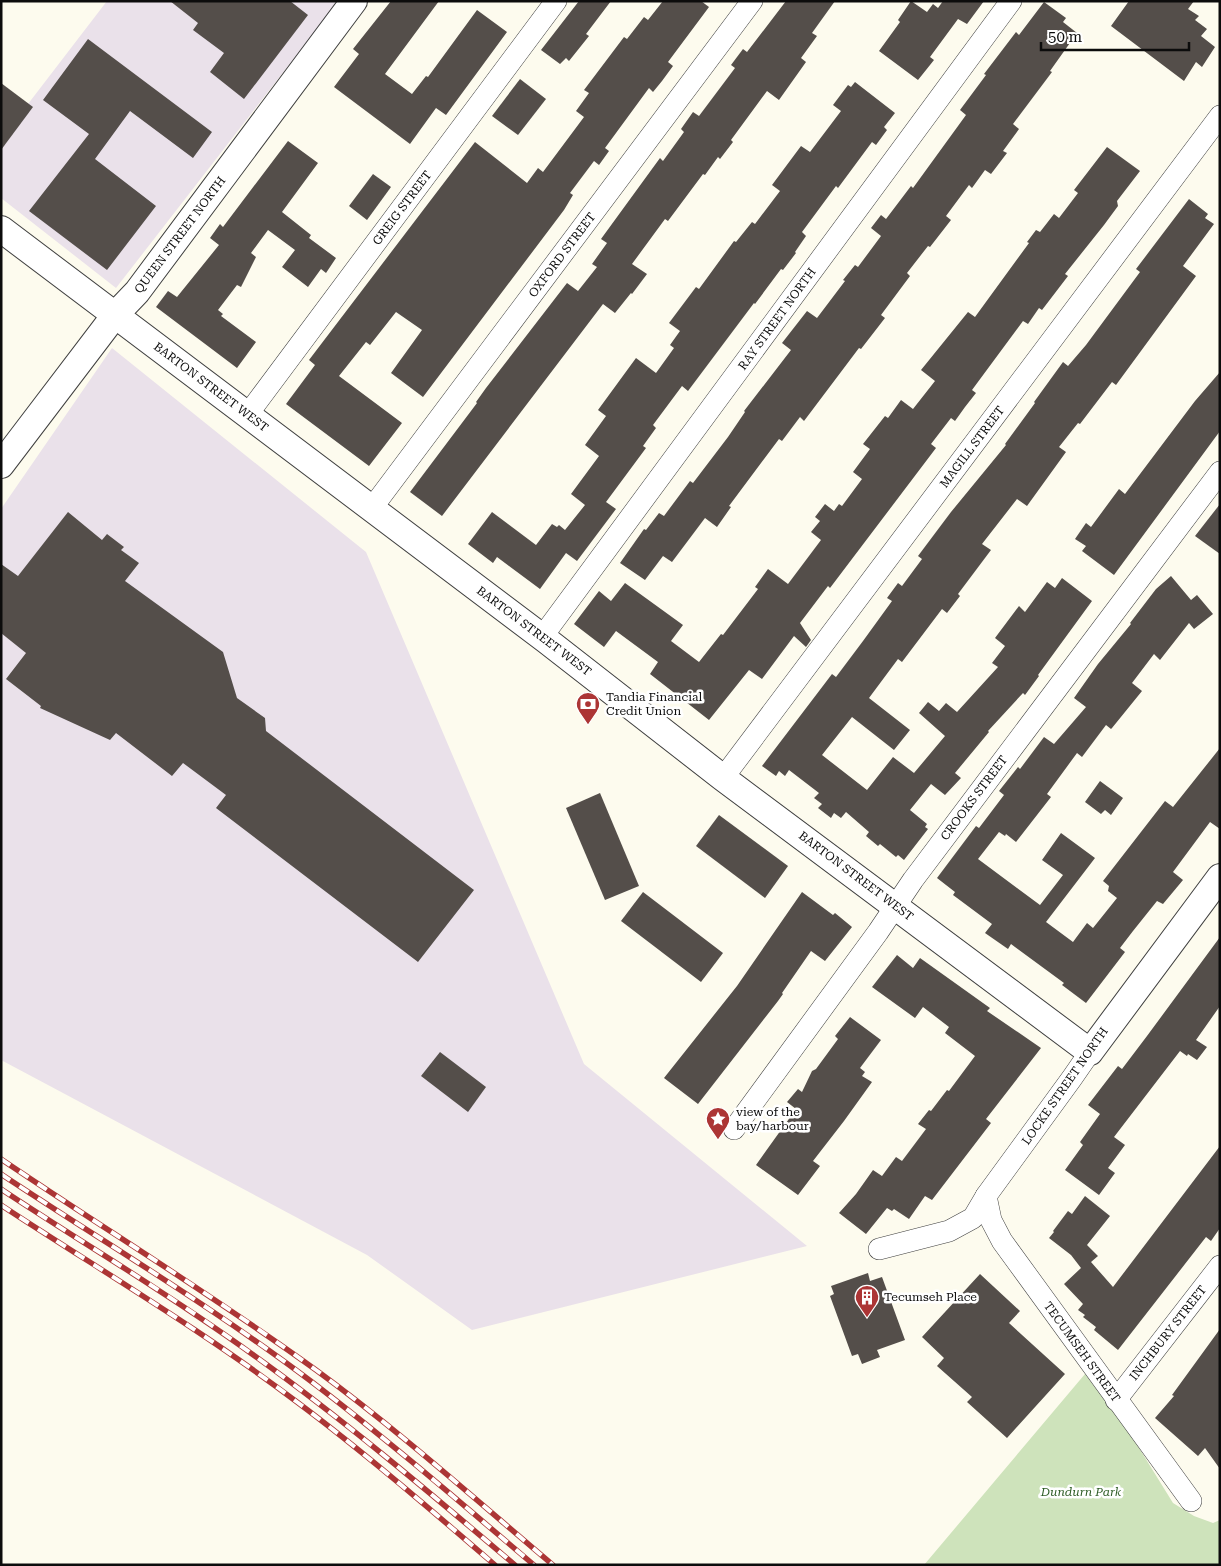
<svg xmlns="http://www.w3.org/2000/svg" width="1221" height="1566" font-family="'Roboto Serif',serif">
<rect width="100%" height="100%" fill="#fdfbee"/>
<!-- industrial -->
<g fill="#eae1ea">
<polygon points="107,1 335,1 337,3 116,288 1,198 1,85 28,104"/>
<polygon points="112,348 366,552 584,1064 807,1246 472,1330 367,1255 1,1060 1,509"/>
</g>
<!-- green -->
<polygon fill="#cee3bb" points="1085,1374 1131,1435 1173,1503 1194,1516 1213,1523 1220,1520 1220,1565 924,1565"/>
<!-- building -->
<g fill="#544e4a">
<polygon points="170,1 290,1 308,15 244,99 210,72 224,53 193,30 198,23"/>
<polygon points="391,1 439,1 385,74 412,94 426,76 428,77 477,10 507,32 446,115 436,108 410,144 334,87 359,54 353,49"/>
<polygon points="579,1 611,1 586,34 589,36 569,61 566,58 560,64 541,50"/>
<polygon points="663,1 701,1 709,7 668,62 673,66 662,81 653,92 649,88 605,148 609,151 599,165 594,161 570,193 573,195 564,210 423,397 391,373 422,330 396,312 370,345 366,342 339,376 402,423 369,466 286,404 315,365 309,360 475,142 527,183 538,168 543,172 584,117 576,111 589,93 584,90 624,37 627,39 644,17 648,20"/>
<polygon points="786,1 835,1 812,33 817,36 801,58 806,62 779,100 767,91 731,140 733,142 720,159 718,157 705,175 703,174 668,221 665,219 632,264 647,274 632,294 631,293 615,313 603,304 442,516 410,492 477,403 476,402 486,388 567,283 578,291 597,267 592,264 607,243 601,239 660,158 663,161 684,132 681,129 693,112 699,116 735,68 731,65 743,49 747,52"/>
<polygon points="911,1 927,12 933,4 938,8 943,1 984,1 967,24 958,19 930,57 934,60 918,80 879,51 900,22 898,20"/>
<polygon points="1129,1 1194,1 1188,9 1199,16 1195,20 1207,29 1201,36 1215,47 1202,67 1196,62 1184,81 1111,26"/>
<polygon points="1044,2 1066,18 1063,22 1077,33 1050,71 1052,72 1013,124 1019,129 1003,151 1007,153 991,174 985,170 972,188 969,185 946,216 951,220 930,247 928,246 907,273 910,276 881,315 885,318 861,349 859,348 804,421 800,417 782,441 779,439 729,506 731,507 717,527 705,518 672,562 663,556 645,580 620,563 644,529 646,530 659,513 664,516 690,481 693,483 728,437 745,412 744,411 791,350 782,343 807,311 817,318 845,281 843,280 855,265 858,267 881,236 871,228 881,215 886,219 911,186 913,188 966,115 960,110 986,75 984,74 1016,32 1019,35"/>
<polygon points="88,39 212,132 193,158 130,111 95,159 156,206 107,270 29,211 89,134 43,100"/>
<polygon points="520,79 546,99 518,135 492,116"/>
<polygon points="855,82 895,113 884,127 887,130 876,145 872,142 838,188 836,186 802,232 806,236 795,252 796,253 783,270 781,269 755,304 754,303 688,391 682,386 653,425 656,428 643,446 646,448 606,502 616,509 577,561 566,553 540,589 497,557 493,563 468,544 492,512 536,545 552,524 557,527 559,525 565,530 585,505 571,494 599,456 585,445 606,416 598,410 636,358 656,373 674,348 670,345 680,331 669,323 696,287 699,289 734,241 736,242 752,222 755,224 780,191 772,185 801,146 810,152 841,111 833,105 848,85 851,87"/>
<polygon points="1,83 33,107 1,150"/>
<polygon points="288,141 318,163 282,212 311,235 309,238 336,258 326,273 321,269 308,287 282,267 295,250 268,230 251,253 256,257 241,287 237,285 218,310 223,314 221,316 256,342 237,368 156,307 168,291 177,297 219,245 210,238 220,224 223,227"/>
<polygon points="1107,147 1140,171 1117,201 1118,206 1104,225 1065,274 1068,276 1042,310 1039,308 1028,324 1023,321 972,390 976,393 965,407 955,421 951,418 931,444 936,448 830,588 828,586 800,623 811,640 806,647 794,636 762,679 749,670 709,720 650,674 658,662 616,631 604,647 574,624 599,591 611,601 625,583 683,625 671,641 699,662 721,634 723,635 758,589 755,587 768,569 788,584 821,540 811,532 820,521 815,517 825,504 834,511 839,504 842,506 862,479 853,472 870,449 863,444 885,416 888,418 901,400 913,409 935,381 921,370 968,312 975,317 1029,243 1027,242 1036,230 1040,232 1054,214 1059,218 1078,193 1074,190"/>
<polygon points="373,174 391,187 367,220 349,206"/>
<polygon points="1189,199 1208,214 1205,218 1214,224 1183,266 1196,276 1116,385 1112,382 1080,424 1078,423 1059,447 1066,452 1027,506 1017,499 982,544 991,550 958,594 960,596 947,613 942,609 902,662 898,659 869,698 910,730 894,750 852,717 822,755 867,790 893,757 914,773 945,736 919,713 928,702 939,711 946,703 957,712 998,667 992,663 1005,646 995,638 1019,606 1025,612 1047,582 1055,588 1062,578 1092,601 1038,675 1039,676 1025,695 1023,693 988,731 989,732 955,773 961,778 945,795 931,784 910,810 927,824 925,827 928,829 904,860 898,855 896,857 880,844 878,846 866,836 869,832 846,812 841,818 834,813 831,818 818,808 822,804 814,798 819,793 789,770 785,776 779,771 776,776 762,766 832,674 836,677 863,641 892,601 887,598 898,583 902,586 922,559 918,556 951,512 1006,445 1005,444 1035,403 1034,402 1063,362 1068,366 1086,345 1140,272 1136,269"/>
<polygon points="1220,372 1220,431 1114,575 1082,551 1086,546 1075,539 1086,523 1091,527 1119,489 1125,494 1195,401"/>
<polygon points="1220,504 1220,554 1195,536"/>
<polygon points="68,512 102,540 107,534 124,547 121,550 139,563 125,581 223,652 237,698 265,718 266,731 474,890 418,962 216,808 226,795 183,763 172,776 116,733 110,740 40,708 41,706 6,679 26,653 1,633 1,564 18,576"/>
<polygon points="1171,576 1191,600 1197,595 1213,614 1194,629 1189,623 1160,660 1154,654 1132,683 1142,691 1112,728 1111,729 1106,725 1082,757 1077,753 1047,794 1051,797 1016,842 1006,834 1005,836 999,832 978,859 1040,905 1063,875 1042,860 1061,833 1095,858 1046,922 1073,942 1087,923 1093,928 1117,898 1108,891 1109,886 1103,881 1165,801 1173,807 1220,748 1220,829 1210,822 1173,872 1183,880 1163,904 1157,901 1133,931 1120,948 1125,952 1086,1003 1062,985 1064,983 1011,944 1008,949 985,933 992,924 953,895 955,892 937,878 976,826 979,828 1004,795 999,791 1018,767 1020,769 1044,737 1054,744 1086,707 1074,698 1098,664 1131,624 1130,623 1156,589"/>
<polygon points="1100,781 1123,798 1111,815 1105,810 1101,814 1085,802"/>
<polygon points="600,793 639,886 605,900 566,808"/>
<polygon points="719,815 788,866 765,898 696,846"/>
<polygon points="643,892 723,953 701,982 621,921"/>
<polygon points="802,892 833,915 835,913 852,927 825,961 811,951 782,993 783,994 778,1001 698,1104 664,1078 737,986"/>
<polygon points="1220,937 1220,1006 1196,1040 1207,1047 1197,1060 1188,1054 1187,1056 1180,1051 1114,1137 1125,1145 1108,1168 1115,1173 1099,1195 1065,1170 1083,1145 1080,1142 1100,1114 1088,1105 1118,1066 1122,1069 1147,1036"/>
<polygon points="897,955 913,968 920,958 990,1008 987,1011 1041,1048 986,1119 991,1123 932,1200 925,1196 909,1219 894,1209 892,1211 887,1208 866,1234 839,1213 856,1194 873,1170 882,1176 896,1157 902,1161 926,1129 918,1124 929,1110 931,1111 947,1090 949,1091 975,1056 945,1033 949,1027 923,1007 915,1018 872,987"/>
<polygon points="850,1017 881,1040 860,1068 865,1072 862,1076 872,1082 844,1121 813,1161 820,1166 798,1195 756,1165 796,1109 787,1102 798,1089 802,1092 812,1071 816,1069 838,1039 835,1036"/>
<polygon points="440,1052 486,1087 468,1112 421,1076"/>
<polygon points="1220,1146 1220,1228 1211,1241 1206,1237 1118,1350 1094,1330 1096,1327 1083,1317 1085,1315 1078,1310 1083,1304 1064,1284 1081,1268 1071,1255 1049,1238 1054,1232 1053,1231 1068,1211 1072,1214 1085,1196 1110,1216 1087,1245 1098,1256 1091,1262 1113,1287"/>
<polygon points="868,1273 870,1281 882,1277 905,1340 877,1350 880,1357 862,1364 858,1354 852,1356 830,1296 834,1294 831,1286"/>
<polygon points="980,1274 1020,1311 1009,1323 1065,1374 1007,1438 967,1402 972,1397 937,1366 944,1358 922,1337"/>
<polygon points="1220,1329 1220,1469 1205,1448 1198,1456 1155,1418 1174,1396 1172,1395"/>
</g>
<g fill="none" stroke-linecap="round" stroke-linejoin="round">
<!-- minor casing -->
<g stroke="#3f3f3f" stroke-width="22">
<g id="minor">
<polyline points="248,414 556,1"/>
<polyline points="372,508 752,1"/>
<polyline points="542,637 1011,1"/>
<polyline points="723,778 1220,116"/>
<polyline points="734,1129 878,932 913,880 1220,472"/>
<polyline points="986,1196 991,1220 1002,1241 1191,1501"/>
<polyline points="879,1249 949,1231 973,1218 986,1196 1072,1078 1090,1052"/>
<polyline points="1116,1400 1220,1266"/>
</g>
</g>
<!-- tertiary casing -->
<g stroke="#3f3f3f" stroke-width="28">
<g id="tertiary">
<polyline points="1,229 546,640 723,778 1090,1052 1220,877"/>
<polyline points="1,465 115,315 137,292 354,1"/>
</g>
</g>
<!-- minor -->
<use href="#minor" stroke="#fff" stroke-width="21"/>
<!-- tertiary -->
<use href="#tertiary" stroke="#fff" stroke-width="26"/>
<!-- rail casing -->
<g stroke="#ac3535" stroke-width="5.5">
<g id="rail">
<path d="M1 1159C106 1230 214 1296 316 1370 398 1430 475 1499 553 1565"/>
<path d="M1 1174C105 1243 213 1307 312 1382 388 1440 461 1503 534 1565"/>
<path d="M1 1189C84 1244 171 1295 252 1354 343 1419 429 1492 515 1565"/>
<path d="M1 1205C100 1270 202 1330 297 1402 365 1453 430 1509 495 1565"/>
</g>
</g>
<!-- rail -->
<use href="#rail" stroke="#fff" stroke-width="4" stroke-dasharray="11" stroke-linecap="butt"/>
</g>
<!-- icons -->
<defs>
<g id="bank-pin" transform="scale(1.25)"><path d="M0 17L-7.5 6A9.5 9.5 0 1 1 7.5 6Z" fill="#ac3535" stroke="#fff"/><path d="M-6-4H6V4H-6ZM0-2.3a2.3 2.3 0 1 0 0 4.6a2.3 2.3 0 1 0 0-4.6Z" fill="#fff"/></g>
<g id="sight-pin" transform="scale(1.25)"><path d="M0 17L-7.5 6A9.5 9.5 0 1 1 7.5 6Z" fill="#ac3535" stroke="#fff"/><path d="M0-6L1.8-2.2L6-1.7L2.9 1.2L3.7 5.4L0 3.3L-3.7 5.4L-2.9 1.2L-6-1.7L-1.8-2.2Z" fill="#fff"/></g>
<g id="building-pin" transform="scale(1.25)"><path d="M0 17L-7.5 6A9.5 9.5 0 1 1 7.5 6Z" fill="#ac3535" stroke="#fff"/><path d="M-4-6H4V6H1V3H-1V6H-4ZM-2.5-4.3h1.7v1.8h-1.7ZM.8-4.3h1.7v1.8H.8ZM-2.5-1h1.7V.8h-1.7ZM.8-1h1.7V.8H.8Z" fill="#fff"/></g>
</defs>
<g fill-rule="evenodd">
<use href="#bank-pin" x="588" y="704"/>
<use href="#sight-pin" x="718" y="1119"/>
<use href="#building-pin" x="867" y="1297"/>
</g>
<g text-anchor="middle" stroke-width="5" stroke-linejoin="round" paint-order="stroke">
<!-- street labels -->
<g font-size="12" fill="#0c0c0c" stroke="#fff">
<text transform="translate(402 208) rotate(-53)" y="4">GREIG STREET</text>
<text transform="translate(180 235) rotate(-53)" y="4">QUEEN STREET NORTH</text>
<text transform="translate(562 255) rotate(-53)" y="4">OXFORD STREET</text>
<text transform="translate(777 319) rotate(-54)" y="4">RAY STREET NORTH</text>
<text transform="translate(211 387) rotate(37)" y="4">BARTON STREET WEST</text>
<text transform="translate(972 447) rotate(-53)" y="4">MAGILL STREET</text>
<text transform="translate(534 631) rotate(37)" y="4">BARTON STREET WEST</text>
<text transform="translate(974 798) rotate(-53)" y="4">CROOKS STREET</text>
<text transform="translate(856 876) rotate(37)" y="4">BARTON STREET WEST</text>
<text transform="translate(1065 1086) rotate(-55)" y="4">LOCKE STREET NORTH</text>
<text transform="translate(1168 1333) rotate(-52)" y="4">INCHBURY STREET</text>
<text transform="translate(1082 1352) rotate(54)" y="4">TECUMSEH STREET</text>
</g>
<!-- poi labels -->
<g font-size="12" fill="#0c0c0c" stroke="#fff" text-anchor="start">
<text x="606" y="701">Tandia Financial<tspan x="606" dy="14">Credit Union</tspan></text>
<text x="736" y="1116">view of the<tspan x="736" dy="14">bay/harbour</tspan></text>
<text x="884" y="1301">Tecumseh Place</text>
</g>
<!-- park labels -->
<g font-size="12" font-style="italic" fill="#2d5c25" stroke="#fff">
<text x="1081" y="1496">Dundurn Park</text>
</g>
</g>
<!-- border -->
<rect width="1221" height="1566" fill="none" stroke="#0c0c0c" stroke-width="5"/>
<!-- scale -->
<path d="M1041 42v8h148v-8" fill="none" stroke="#0c0c0c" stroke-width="2.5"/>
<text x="1048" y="42" font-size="15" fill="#0c0c0c" stroke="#ffffff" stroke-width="4" paint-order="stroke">50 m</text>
</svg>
